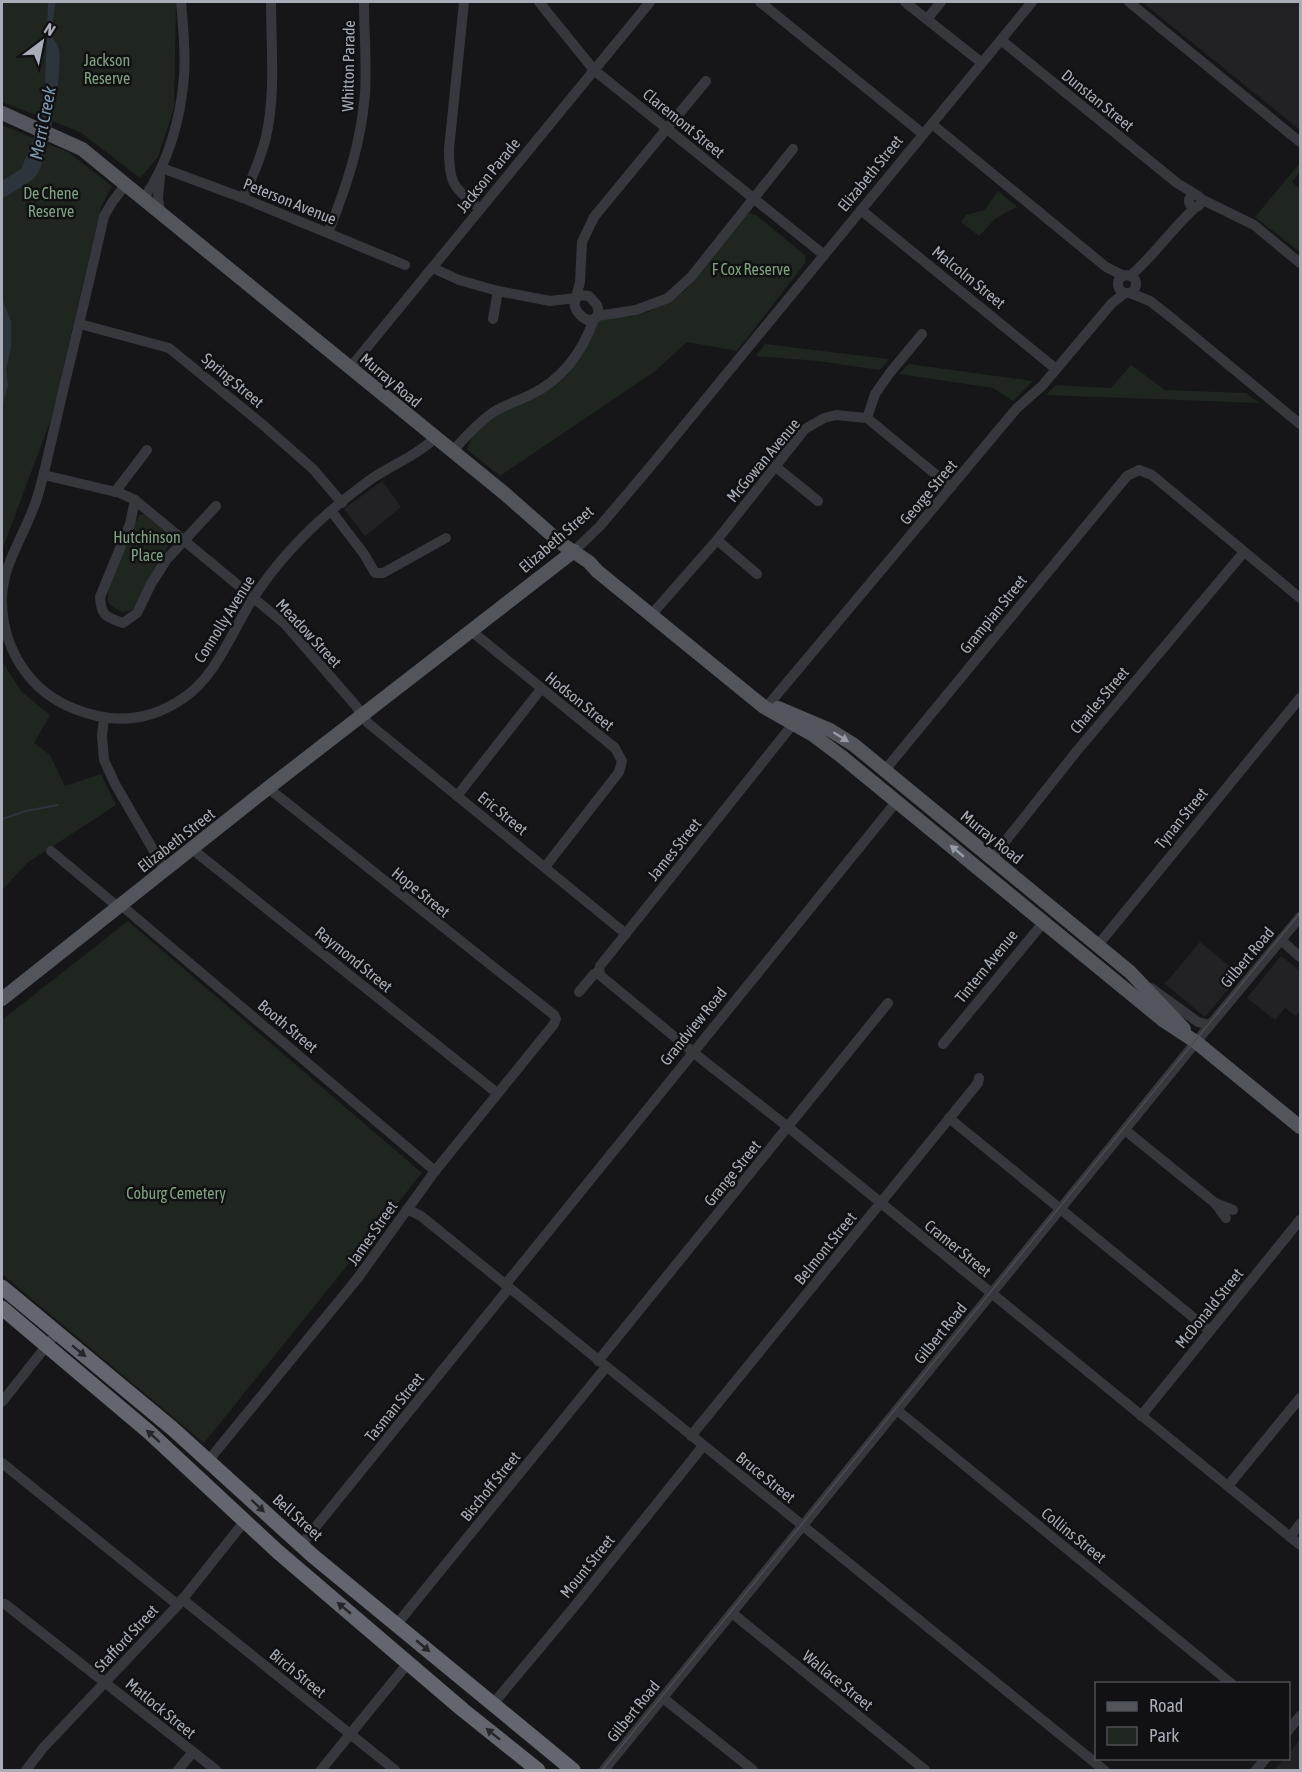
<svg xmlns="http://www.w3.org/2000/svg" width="1302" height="1772" font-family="'Asap Condensed',sans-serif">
<rect width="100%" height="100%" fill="#161618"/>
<!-- built -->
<g fill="#222225">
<polygon points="1142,2 1300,2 1300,130"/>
<polygon points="382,481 401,507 365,536 344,509"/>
<polygon points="1200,942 1240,975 1205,1017 1165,984"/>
<polygon points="1281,956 1300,971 1300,1010 1296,1016 1285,1008 1275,1020 1247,998"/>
<polygon points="1300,1739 1300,1770 1274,1770 1284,1759 1288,1758 1289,1753"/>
</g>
<!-- green -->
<g fill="#1e261f">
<polygon points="2,2 176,2 174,108 158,157 140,178 80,132 2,102"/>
<polygon points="2,125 68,152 112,186 101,207 51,419 2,550"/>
<polygon points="1300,163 1300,172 1292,182 1300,189 1300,252 1255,217"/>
<polygon points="998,191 1017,207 996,218 979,236 961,222 966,215 985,210"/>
<polygon points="750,213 756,215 805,255 806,262 737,351 687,342 654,372 500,476 470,452 467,449 471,439 477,431 499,414 554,387 567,375 576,363 594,326 600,320 607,317 629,317 649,312 686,290 744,215"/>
<polygon points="765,344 889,359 880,370 818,361 756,356"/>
<polygon points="909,364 1033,381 1013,401 993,388 899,374"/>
<polygon points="1131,365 1165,390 1246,393 1259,403 1046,395 1056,385 1111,388"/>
<path d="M144 514 169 535 171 541 132 610C123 614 115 610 108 602V587L139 515Z"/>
<polygon points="2,661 21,691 50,715 34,743 50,755 65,786 101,774 116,805 27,863 2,890"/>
<polygon points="128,921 422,1173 204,1443 2,1274 2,1020"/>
</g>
<!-- water -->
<g fill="#2c353c">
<path d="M48 2H56C53 13 53 26 52 38 53 39 58 45 58 46 65 62 48 164 36 176 27 185 12 192 2 199V181L21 169 34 138 45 85Z"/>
<polygon points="2,298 11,322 11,347 6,370 8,385 2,407"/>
</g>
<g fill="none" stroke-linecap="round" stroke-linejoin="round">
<!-- stream -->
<polyline stroke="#2c353c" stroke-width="2" points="2,819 26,811 58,805"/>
<!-- minor -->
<g stroke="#37383d" stroke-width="10">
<path d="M464 2 449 149C449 185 453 186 480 209"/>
<polyline points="539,2 594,70 824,255"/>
<polyline points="760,2 923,134"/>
<polyline points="905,2 982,63"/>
<polyline points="1129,2 1300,142"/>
<polyline points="927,19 941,2"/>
<polyline points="1001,40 1177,183 1195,194"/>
<polyline points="932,124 1106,267 1124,276"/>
<polyline points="162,168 243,198 405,265"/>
<polyline points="160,176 158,198 160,212"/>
<path d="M126 184 113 201 104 216C89 284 72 352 56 421 50 446 45 471 38 495 28 531 1 563 2 602 3 650 30 692 75 709 112 724 148 722 182 699 219 675 233 626 258 591 286 550 326 512 367 482 389 466 415 457 435 438"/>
<circle cx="1195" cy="201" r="6"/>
<path d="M144 198C168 164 181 118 184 76 186 51 183 26 181 2"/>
<path d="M243 198C252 178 261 158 266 137 276 93 271 46 271 2"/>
<polyline points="1201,199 1254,225 1300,263"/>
<polyline points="861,210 1056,369"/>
<path d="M328 233C346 188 361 144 365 94 367 64 364 32 364 2"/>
<polyline points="433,268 459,280 498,291 550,301 576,298"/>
<circle cx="1127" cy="284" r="9"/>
<path d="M1130 276C1155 255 1172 228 1196 207"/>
<polyline points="1130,293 1150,301 1173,319 1300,424"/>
<path d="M579 295 589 296 597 305 599 312 595 319 587 320C578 315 569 304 579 295Z"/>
<polyline points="576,297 580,282 582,242 594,217 706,81"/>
<polyline points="597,316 636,310 668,298 691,277 793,149"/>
<polyline points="493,319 498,291"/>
<polyline points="80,324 169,348 262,424 313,469 342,503"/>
<polyline points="350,368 650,2"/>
<polyline points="867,418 875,394 889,374 922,334"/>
<path d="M452 452C464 438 477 424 492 413 504 405 518 401 530 395 562 380 582 353 594 319"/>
<polyline points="776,467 818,501"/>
<polyline points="44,475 120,493 135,500 285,624 356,706 368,723 626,934"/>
<polyline points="115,492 147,450"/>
<path d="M135 500 130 524 100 597C101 616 106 617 123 623L137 613 151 584 167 559 216 506"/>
<polyline points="332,512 364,554 375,573 383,573 446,538"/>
<polyline points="717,540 757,574"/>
<polyline points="574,551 600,526 650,467 1032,2"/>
<polyline points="652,614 717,540 805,429 824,418 836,415 867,418 951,487"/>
<polyline points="470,630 615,748 622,761 619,772 545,867"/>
<polyline points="769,704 1017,408 1042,386 1112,303 1125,293"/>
<polyline points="104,718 102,736 104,760 115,784 165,870"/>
<polyline points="885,770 1127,476 1139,470 1152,475 1300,598"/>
<polyline points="457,796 541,689"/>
<polyline points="192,849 497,1093"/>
<polyline points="51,851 118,907"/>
<polyline points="992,858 1076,752 1244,552"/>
<polyline points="121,905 435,1171"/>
<polyline points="1281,940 1300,957"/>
<polyline points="1098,945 1300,698"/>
<polyline points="599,971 601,976 699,1057 788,1127 1300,1545"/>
<polyline points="1151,988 1198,1022 1210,1025"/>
<polyline points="579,992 594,974 599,971 600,966 793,724"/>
<polyline points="943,1044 1043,923"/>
<polyline points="949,1118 1210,1331"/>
<polyline points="1125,1130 1215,1203 1226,1218"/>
<polyline points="1215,1203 1233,1210"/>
<polyline points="407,1209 421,1216 1104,1770"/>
<polyline points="505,1285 897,801"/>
<polyline points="598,1361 888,1003"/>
<polyline points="2,1402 51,1340"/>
<polyline points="897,1410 1232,1684"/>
<polyline points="1141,1416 1300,1220"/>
<polyline points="691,1436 978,1083 979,1078"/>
<polyline points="208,1461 357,1279 435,1171 554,1024 556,1019 554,1015 268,788"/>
<polyline points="2,1463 178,1605"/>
<polyline points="1228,1486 1300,1398"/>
<polyline points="1290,1537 1300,1524"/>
<polyline points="301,1545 509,1288"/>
<polyline points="182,1599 395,1770"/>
<polyline points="2,1604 5,1604 216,1770"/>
<polyline points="732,1613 925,1770"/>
<polyline points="397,1624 606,1367"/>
<polyline points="663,1698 753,1770"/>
<polyline points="493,1704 574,1607 703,1446"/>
<polyline points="1288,1731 1300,1716"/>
<polyline points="26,1770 43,1748 178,1605 244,1522"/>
<polyline points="178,1770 193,1752"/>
<polyline points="321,1770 408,1663"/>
<polyline points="604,1770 1196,1042 1300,917"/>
<polyline points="1256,1770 1266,1758"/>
</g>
<!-- major -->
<g stroke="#53555c" stroke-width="14">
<polyline points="2,113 82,149 504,493 562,544 589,562 597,571 764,707 813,735 841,756 1164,1021 1196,1042 1300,1127"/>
<polyline points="778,708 830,730 854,745 1130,972 1184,1029"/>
<polyline points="2,999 268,788 574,551"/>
</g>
<!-- highway -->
<g stroke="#63666e" stroke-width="15">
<polyline points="2,1287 173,1429 313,1556 573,1770"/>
<polyline points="2,1308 149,1432 277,1551 463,1710 538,1770"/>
</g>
<!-- tram -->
<polyline stroke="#4a4c52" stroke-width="1.5" points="602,1770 1184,1054 1300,913"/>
</g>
<!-- one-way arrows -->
<defs><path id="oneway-solid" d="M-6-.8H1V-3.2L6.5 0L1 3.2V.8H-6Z" transform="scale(1.5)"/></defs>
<g fill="#979ba6">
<use href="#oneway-solid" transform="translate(841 737) rotate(32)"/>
<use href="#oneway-solid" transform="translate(957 851) rotate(-140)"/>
</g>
<g fill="#26262a">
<use href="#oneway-solid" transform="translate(79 1351) rotate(39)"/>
<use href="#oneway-solid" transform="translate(153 1436) rotate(-138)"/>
<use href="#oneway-solid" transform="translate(258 1506) rotate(43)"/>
<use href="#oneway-solid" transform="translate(344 1608) rotate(-140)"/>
<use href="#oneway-solid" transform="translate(423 1646) rotate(40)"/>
<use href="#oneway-solid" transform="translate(493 1734) rotate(-141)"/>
</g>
<g text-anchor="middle" stroke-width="5" stroke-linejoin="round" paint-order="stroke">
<!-- park labels -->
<g font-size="16" fill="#7fa381" stroke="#111113">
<text x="107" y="66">Jackson<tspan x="107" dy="18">Reserve</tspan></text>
<text x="51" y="199">De Chene<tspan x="51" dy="18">Reserve</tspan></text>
<text x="751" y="275">F Cox Reserve</text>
<text x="147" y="543">Hutchinson<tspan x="147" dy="18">Place</tspan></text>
<text x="176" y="1199">Coburg Cemetery</text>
</g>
<!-- street labels -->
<g font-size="16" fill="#a8adb8" stroke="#111113">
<text transform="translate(348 66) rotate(-89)" y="6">Whitton Parade</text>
<text transform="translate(1098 100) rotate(39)" y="6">Dunstan Street</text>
<text transform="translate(684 123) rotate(39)" y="6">Claremont Street</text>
<text transform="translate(870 173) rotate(-51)" y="6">Elizabeth Street</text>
<text transform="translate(488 175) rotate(-51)" y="6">Jackson Parade</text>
<text transform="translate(290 201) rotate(22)" y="6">Peterson Avenue</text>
<text transform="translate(969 277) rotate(39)" y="6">Malcolm Street</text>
<text transform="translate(233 380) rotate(40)" y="6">Spring Street</text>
<text transform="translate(391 380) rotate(40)" y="6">Murray Road</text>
<text transform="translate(763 460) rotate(-50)" y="6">McGowan Avenue</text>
<text transform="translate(928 492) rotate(-50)" y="6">George Street</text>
<text transform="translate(556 539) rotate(-41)" y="6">Elizabeth Street</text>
<text transform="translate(993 614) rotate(-51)" y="6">Grampian Street</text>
<text transform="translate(224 619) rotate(-58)" y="6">Connolly Avenue</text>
<text transform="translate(309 633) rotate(47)" y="6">Meadow Street</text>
<text transform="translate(1099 700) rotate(-50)" y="6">Charles Street</text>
<text transform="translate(580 701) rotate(39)" y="6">Hodson Street</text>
<text transform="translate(503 813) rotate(39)" y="6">Eric Street</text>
<text transform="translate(1181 818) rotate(-51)" y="6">Tynan Street</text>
<text transform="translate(992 837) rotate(39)" y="6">Murray Road</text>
<text transform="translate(176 840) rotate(-38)" y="6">Elizabeth Street</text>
<text transform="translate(674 849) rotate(-51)" y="6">James Street</text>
<text transform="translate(421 892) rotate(39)" y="6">Hope Street</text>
<text transform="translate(1247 957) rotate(-50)" y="6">Gilbert Road</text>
<text transform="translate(354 959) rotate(39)" y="6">Raymond Street</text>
<text transform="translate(986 966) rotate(-51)" y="6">Tintern Avenue</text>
<text transform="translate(288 1026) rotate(40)" y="6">Booth Street</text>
<text transform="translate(693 1026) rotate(-51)" y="6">Grandview Road</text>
<text transform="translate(732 1173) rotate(-51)" y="6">Grange Street</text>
<text transform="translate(372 1233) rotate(-55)" y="6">James Street</text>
<text transform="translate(825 1248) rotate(-51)" y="6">Belmont Street</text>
<text transform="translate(958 1248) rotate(39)" y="6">Cramer Street</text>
<text transform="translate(1209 1308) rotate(-51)" y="6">McDonald Street</text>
<text transform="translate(940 1333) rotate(-51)" y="6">Gilbert Road</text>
<text transform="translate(394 1407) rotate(-51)" y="6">Tasman Street</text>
<text transform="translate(766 1477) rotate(39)" y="6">Bruce Street</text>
<text transform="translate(490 1486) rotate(-51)" y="6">Bischoff Street</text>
<text transform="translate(298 1517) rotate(42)" y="6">Bell Street</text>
<text transform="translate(1074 1535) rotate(39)" y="6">Collins Street</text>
<text transform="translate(587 1566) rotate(-51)" y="6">Mount Street</text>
<text transform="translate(126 1638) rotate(-47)" y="6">Stafford Street</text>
<text transform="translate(298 1673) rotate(39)" y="6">Birch Street</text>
<text transform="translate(838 1680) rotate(39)" y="6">Wallace Street</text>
<text transform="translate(161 1708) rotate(39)" y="6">Matlock Street</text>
<text transform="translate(633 1711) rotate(-51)" y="6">Gilbert Road</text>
</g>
<!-- water labels -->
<g font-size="18" font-style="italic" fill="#7f9bb3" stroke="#111113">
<text transform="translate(43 123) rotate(-79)" y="6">Merri Creek</text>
</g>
</g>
<!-- border -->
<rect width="1302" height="1772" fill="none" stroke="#a8adb8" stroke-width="6"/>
<!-- legend -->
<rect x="1095" y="1682" width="195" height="78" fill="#111113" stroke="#4d4f55" stroke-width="1.5"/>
<rect x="1107" y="1702" width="30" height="9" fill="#53555c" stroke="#4d4f55" stroke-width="1.5"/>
<text x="1149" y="1712" font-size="18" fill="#a8adb8">Road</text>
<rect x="1107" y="1727" width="30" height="18" fill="#1e261f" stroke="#4d4f55" stroke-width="1.5"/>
<text x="1149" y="1742" font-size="18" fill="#a8adb8">Park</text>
<!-- north arrow -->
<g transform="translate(42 42) rotate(32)" stroke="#111113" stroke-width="4.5" paint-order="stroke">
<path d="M0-4.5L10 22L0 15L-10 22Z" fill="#a8adb8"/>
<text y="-9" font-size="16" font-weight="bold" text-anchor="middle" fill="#a8adb8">N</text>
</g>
</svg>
